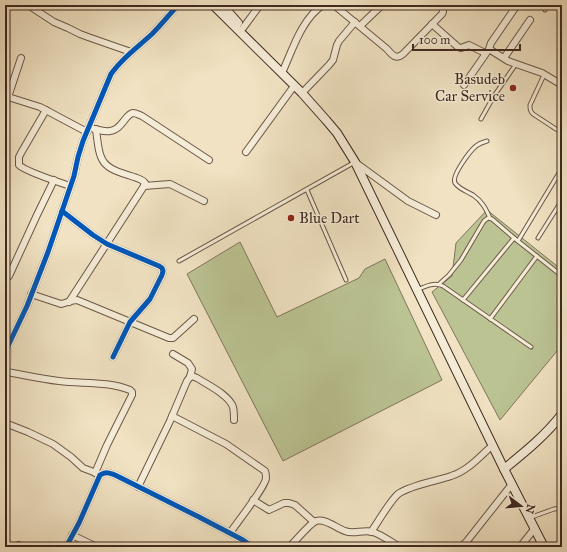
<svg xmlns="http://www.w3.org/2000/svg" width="567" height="552" font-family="'IM FELL Great Primer',serif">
<rect width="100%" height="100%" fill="#f0e2c2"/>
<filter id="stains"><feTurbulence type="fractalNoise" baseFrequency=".005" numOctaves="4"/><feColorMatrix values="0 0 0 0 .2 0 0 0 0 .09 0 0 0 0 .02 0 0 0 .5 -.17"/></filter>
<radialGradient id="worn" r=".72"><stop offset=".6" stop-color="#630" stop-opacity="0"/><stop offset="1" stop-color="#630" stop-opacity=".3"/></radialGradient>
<!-- green -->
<g fill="#bbc393" stroke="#7e765a">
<polygon points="487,210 562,270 562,345 500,420 432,292 452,276 456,243"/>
<polygon points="240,242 277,317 359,278 365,269 385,259 442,380 283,461 187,274"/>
</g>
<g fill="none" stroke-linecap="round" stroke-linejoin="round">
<!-- lane casing -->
<g stroke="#6c5748" stroke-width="5">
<g id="lane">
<polyline points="545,10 548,5"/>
<path d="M544 75 530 105C530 109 530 111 533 114L562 133"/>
<polyline points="481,119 494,96 516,64"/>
<path d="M487 141C483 142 480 143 476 146 470 151 451 176 455 183 459 189 468 192 473 195 482 201 486 209 490 218"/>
<polyline points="307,190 346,280"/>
<polyline points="538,238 562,200"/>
<polyline points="518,241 562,168"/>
<polyline points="179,261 355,162"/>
<polyline points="439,284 449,275 461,260 484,221 488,218 492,219 514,238 562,276"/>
<path d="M417 290C426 286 434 282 443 286L531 347"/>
<polyline points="463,300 514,238"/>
<polyline points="490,319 537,256"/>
<polyline points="529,518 554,509 562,508"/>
</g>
</g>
<!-- street casing -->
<g stroke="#6c5748" stroke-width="8">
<g id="street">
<polyline points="28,5 54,22 68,28 80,34 88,37 131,52"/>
<path d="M334 5 387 49C392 55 396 60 403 54L442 14 443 12 442 5"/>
<polyline points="517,5 491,43 489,49 508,61 542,73 562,85"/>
<polyline points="432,24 458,47 461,48 469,45 485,53"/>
<polyline points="360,26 382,5"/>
<polyline points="243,28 260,5"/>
<polyline points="504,58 530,20"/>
<path d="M282 73C292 51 302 18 323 5"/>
<polyline points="464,85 487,52"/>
<polyline points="302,93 329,65 333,60 337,45 339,41 355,22"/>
<polyline points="5,96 40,107 87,132"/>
<polyline points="8,97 21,58"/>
<path d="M46 110 21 153 19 157V165C26 172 59 182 70 186"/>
<path d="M94 129C99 130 105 132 110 131 122 130 125 114 133 113 136 113 139 115 142 116L209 160"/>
<polyline points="246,152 294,86"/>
<polyline points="356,163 408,201 436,215"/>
<polyline points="144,186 170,184 204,201"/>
<polyline points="62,211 93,235 107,244 159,266 162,268 163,271 162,275 150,299 130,322 113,357"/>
<polyline points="9,276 37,215 54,180"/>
<path d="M31 294 61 304C67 303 71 300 77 300L169 338H173L194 319"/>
<path d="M69 302 144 186 145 183C142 179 139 179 134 177 100 167 100 163 96 129"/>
<polyline points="173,354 188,363 192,369 190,377"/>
<path d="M7 372C24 375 41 379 59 381 83 384 107 381 130 390L132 392V395L107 445 95 473"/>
<path d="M5 375C9 366 6 356 8 346L27 306 48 252 74 176 78 157 83 141 111 74C122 58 138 47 152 34 161 25 169 15 178 5"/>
<path d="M172 416 226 444 265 471C266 474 266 475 266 478 266 486 236 524 230 533"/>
<polyline points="5,423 28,432 53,444 71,457 83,468 99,474"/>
<path d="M138 487 170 421 187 381 190 377 192 376 197 378C208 385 229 395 233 407 234 411 234 416 234 420"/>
<polyline points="253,500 269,510 284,503 289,503 295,505 314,522"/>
<path d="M371 532C378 522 390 501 398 494 410 485 437 481 451 476 468 471 480 456 493 445"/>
<polyline points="72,535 97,547"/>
<polyline points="18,547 19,545"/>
<path d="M66 547 79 523 100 475C106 471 109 473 115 475L199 517 243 540 253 547"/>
<path d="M289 547C296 541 309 524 316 521 325 518 336 528 345 531 354 535 363 529 373 532 382 535 391 542 400 547"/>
<polyline points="461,547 467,541 512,484"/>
<polyline points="520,547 535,528"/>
</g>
</g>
<!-- secondary casing -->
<g stroke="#402920" stroke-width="10">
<g id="secondary">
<polyline points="213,5 302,93 326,120 337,133 355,162 504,469 544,547"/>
<polyline points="222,5 238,23"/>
<path d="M504 469C525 452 546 435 562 414"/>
</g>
</g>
<!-- lane -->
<use href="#lane" stroke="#f5ecd7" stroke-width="3"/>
<!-- street -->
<use href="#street" stroke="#f5ecd7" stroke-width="6"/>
<!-- secondary -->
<use href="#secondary" stroke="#f5ecd7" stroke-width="8"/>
<!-- cycleway casing -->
<g stroke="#f5ecd7" stroke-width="8">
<g id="cycleway">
<polyline points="62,211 93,235 107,244 159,266 162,268 163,271 162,275 150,299 130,322 113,357"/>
<path d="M5 375C9 366 6 356 8 346L27 306 48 252 74 176 78 157 83 141 111 74C122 58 138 47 152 34 161 25 169 15 178 5"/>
<path d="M66 547 79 523 100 475C106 471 109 473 115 475L199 517 243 540 253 547"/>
</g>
</g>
<!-- cycleway -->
<use href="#cycleway" stroke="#0057b8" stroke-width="5"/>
</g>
<!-- markers -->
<g fill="#8f2418" stroke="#f5ecd7" stroke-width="1.5">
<circle cx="513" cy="88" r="4"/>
<circle cx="291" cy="218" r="4"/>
</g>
<g text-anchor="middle" stroke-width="3" stroke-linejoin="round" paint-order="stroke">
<!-- poi labels -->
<g font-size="15" fill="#402920" stroke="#f5ecd7" text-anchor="end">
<text x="505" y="84">Basudeb<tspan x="505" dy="17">Car Service</tspan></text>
<text x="299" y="223" text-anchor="start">Blue Dart</text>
</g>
</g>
<!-- margin -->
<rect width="567" height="552" fill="none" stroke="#f0e2c2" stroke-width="20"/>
<rect x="6" y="6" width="555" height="540" fill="none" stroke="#402920" stroke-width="2"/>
<rect x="10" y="10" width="547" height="532" fill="none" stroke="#402920"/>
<!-- north arrow -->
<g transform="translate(521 506) rotate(106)" stroke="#f5ecd7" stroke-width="3" paint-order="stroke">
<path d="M0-3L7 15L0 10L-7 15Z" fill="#402920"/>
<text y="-6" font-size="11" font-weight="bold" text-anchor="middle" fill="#402920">N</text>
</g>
<!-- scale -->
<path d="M413 44v6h107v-6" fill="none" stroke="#402920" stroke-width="2"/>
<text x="419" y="44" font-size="12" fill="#402920" stroke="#f5ecd7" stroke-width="3" paint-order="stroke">100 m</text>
<rect width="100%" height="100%" filter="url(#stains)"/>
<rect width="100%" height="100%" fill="url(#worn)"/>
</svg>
